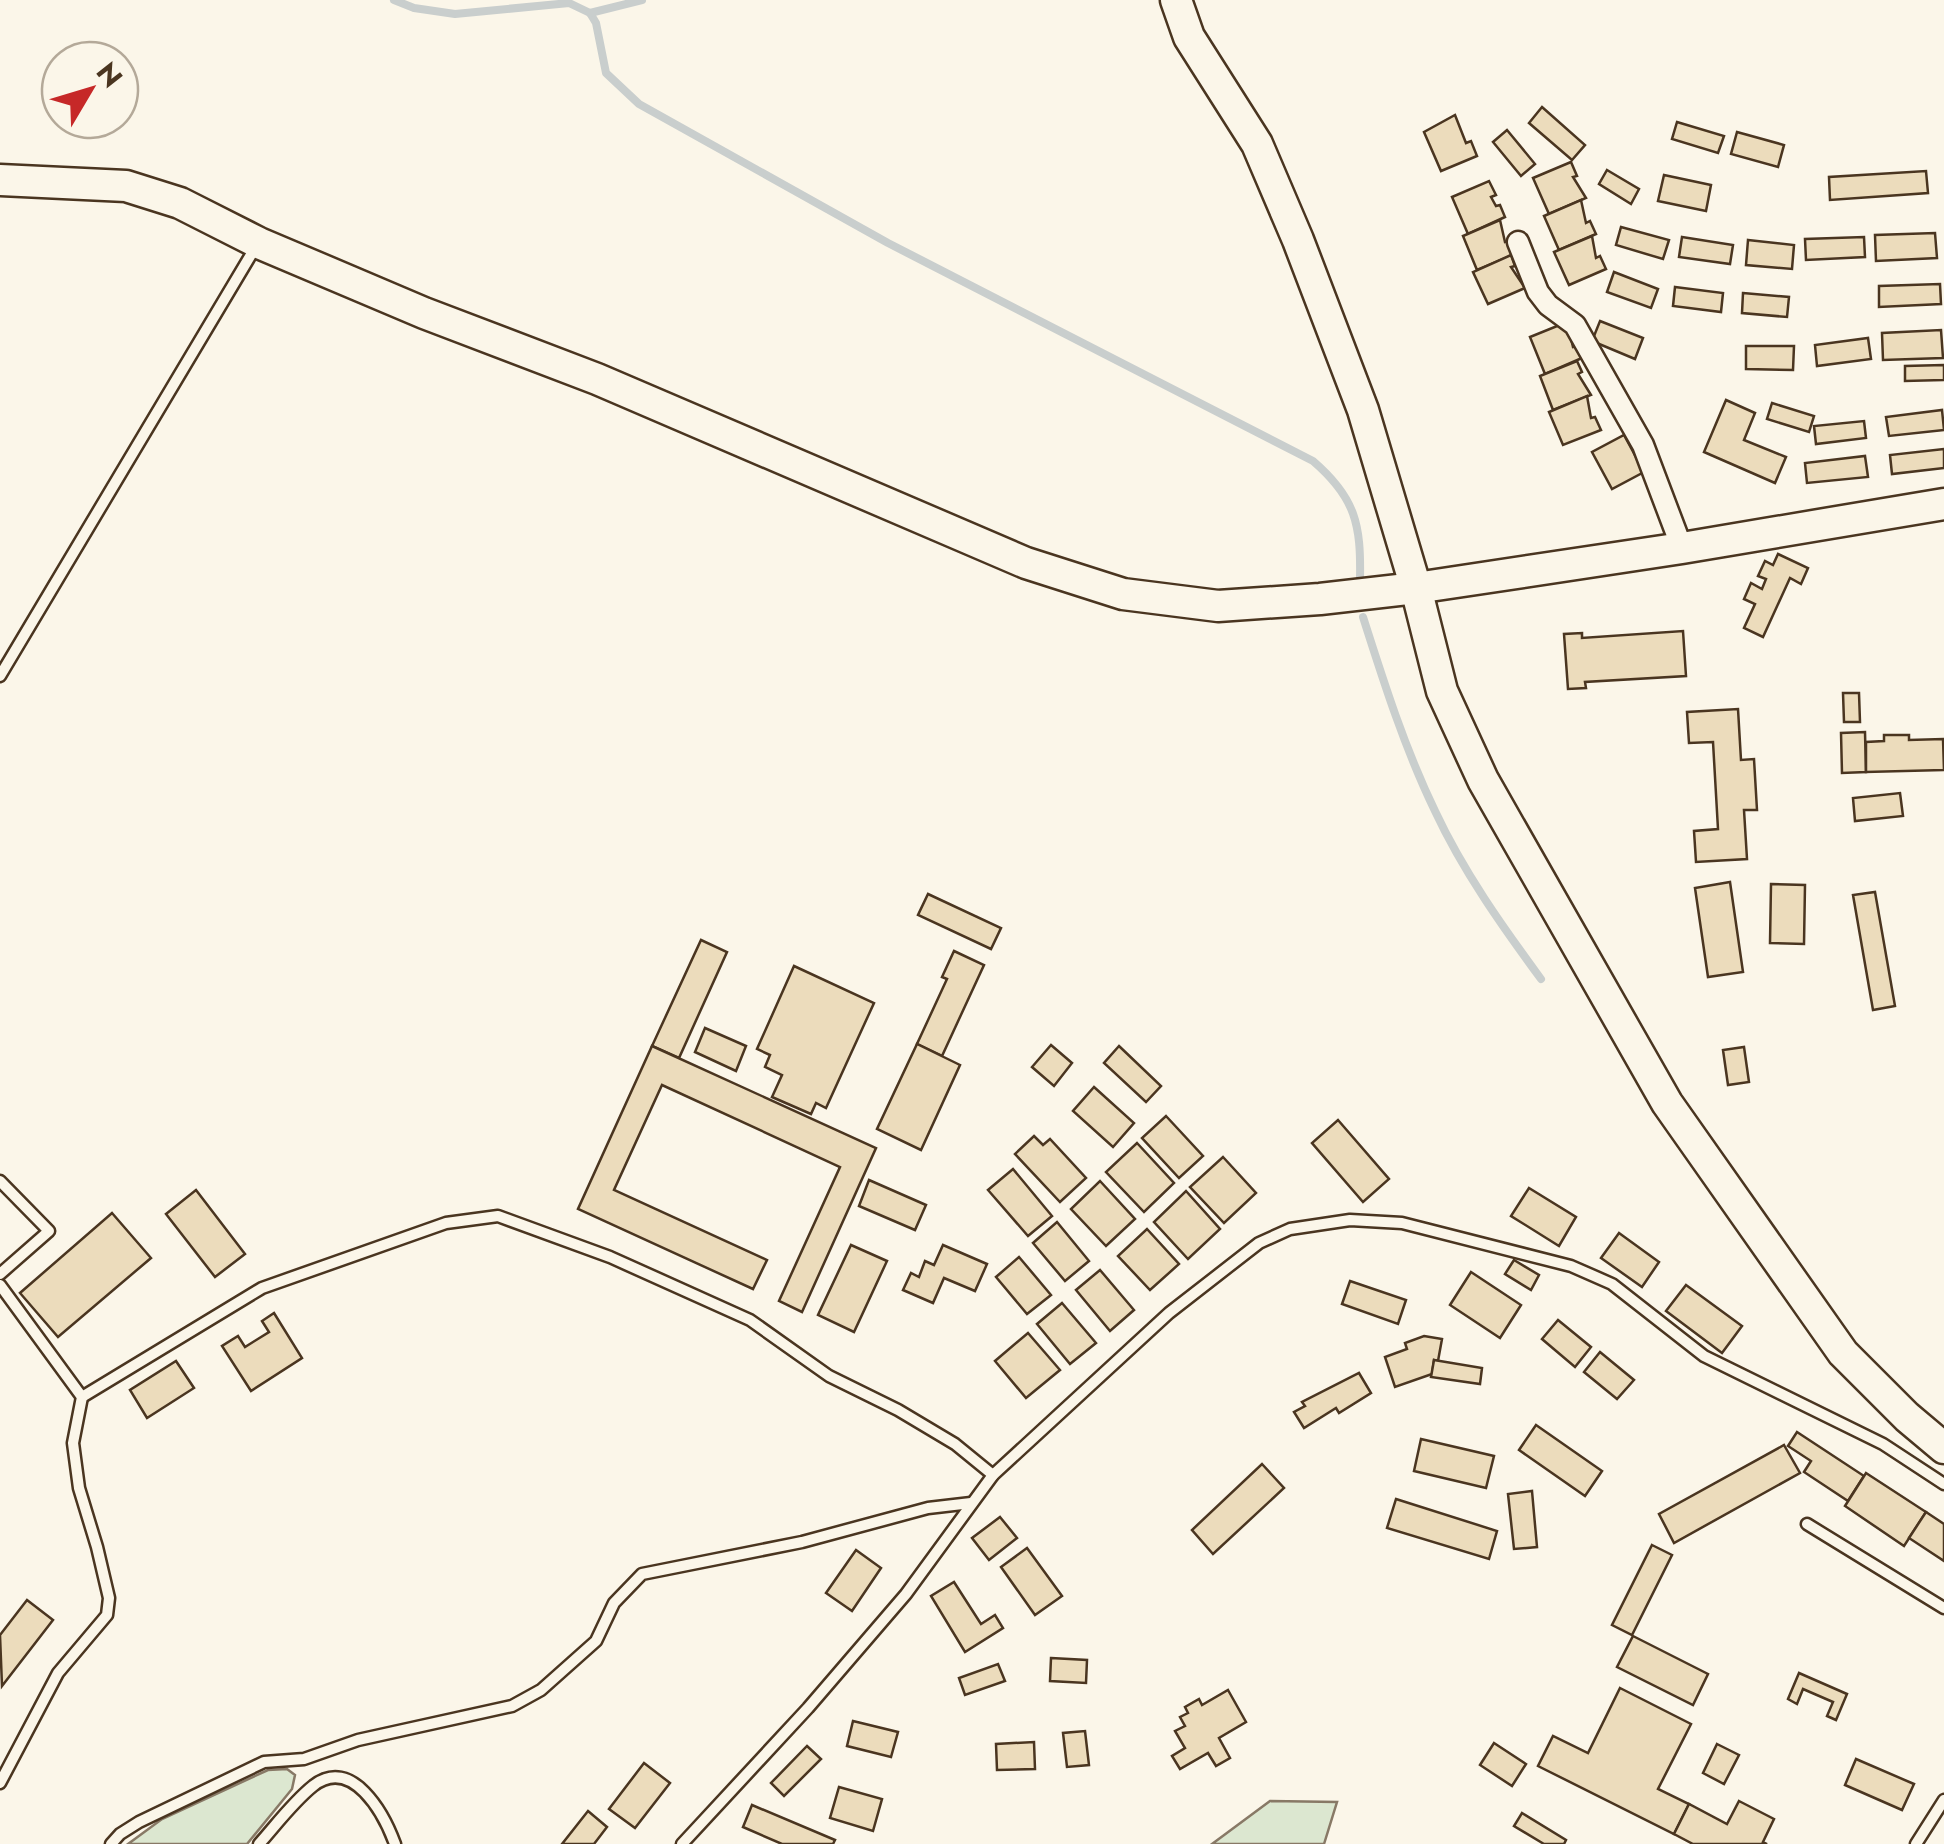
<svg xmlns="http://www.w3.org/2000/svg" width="1944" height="1844" font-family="Jost,sans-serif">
<rect width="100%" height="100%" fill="#fbf6e9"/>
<!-- green -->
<g fill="#dce7d0" stroke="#887966" stroke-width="2.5">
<polygon points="287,1769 295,1775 292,1789 247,1844 128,1844 162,1819 268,1770"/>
<polygon points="1270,1801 1337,1802 1324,1844 1212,1844"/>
</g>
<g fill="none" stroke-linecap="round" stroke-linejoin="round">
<!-- stream -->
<g stroke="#c9cecd" stroke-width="8">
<path d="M394 0 414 8 455 14 569 3 590 13 596 23 606 73 639 104 888 243 1313 461C1356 498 1361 525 1360 579"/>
<polyline points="590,13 642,0"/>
<path d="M1363 617C1384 683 1405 749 1435 811 1463 871 1502 926 1541 979"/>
</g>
</g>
<!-- building -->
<g fill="#ecdcbc" stroke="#4a3520" stroke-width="2.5">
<polygon points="1542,107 1585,145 1572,160 1529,123"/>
<polygon points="1455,115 1466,143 1471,141 1477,156 1441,171 1424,132"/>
<polygon points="1677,122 1724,136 1718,153 1672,139"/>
<polygon points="1507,130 1535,164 1521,176 1493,142"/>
<polygon points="1737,132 1784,145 1778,167 1731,154"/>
<polygon points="1571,162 1577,176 1573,177 1586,198 1549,214 1533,178"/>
<polygon points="1607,170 1639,189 1631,204 1599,184"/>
<polygon points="1926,171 1928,193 1830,200 1829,177"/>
<polygon points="1664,175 1711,185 1706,211 1658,201"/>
<polygon points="1489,181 1496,195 1491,197 1496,206 1500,205 1505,217 1468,234 1452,197"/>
<polygon points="1581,200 1586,223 1590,221 1596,234 1559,250 1544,216"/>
<polygon points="1500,220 1505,242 1509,241 1515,254 1477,270 1463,236"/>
<polygon points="1621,227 1669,240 1663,259 1616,245"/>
<polygon points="1935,233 1937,258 1876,261 1875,235"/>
<polygon points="1592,236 1596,258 1600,256 1606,269 1569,285 1554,252"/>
<polygon points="1682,237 1733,245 1730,264 1679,257"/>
<polygon points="1864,237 1865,257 1806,260 1805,239"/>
<polygon points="1748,240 1794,245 1792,269 1746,265"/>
<polygon points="1511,255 1515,266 1511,267 1525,288 1488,304 1473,272"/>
<polygon points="1614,272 1658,289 1651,308 1607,292"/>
<polygon points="1940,284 1941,304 1879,307 1879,286"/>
<polygon points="1675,287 1723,293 1721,312 1673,306"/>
<polygon points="1743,293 1789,297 1787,317 1742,313"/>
<polygon points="1600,321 1643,338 1635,359 1592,341"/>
<polygon points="1567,322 1573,347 1577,346 1582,358 1545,374 1530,337"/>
<polygon points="1941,330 1943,358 1883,360 1882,333"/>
<polygon points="1868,338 1871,359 1817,366 1815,345"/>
<polygon points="1746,346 1794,346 1793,370 1746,369"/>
<polygon points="1577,361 1582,372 1578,374 1591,395 1553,410 1540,376"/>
<polygon points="1944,365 1944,380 1905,381 1905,366"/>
<polygon points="1587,396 1591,418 1595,417 1601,430 1563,445 1549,412"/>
<polygon points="1726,400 1755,413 1744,440 1786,457 1775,483 1704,452"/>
<polygon points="1772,403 1814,416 1809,432 1767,419"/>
<polygon points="1942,410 1944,430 1889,436 1886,417"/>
<polygon points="1864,421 1866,438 1816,444 1814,426"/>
<polygon points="1624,435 1644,472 1612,489 1592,452"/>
<polygon points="1944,449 1944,468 1892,474 1890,455"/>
<polygon points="1865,456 1868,477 1807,483 1805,463"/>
<polygon points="1778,554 1808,568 1801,584 1790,578 1763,637 1744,628 1755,604 1744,599 1751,583 1762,589 1766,579 1758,576 1765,561 1773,565"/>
<polygon points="1683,631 1686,676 1585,682 1586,688 1568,689 1564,634 1582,633 1582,638"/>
<polygon points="1843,693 1859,693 1860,722 1844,722"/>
<polygon points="1738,709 1741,760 1754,759 1757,810 1744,810 1747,859 1696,862 1694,831 1718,829 1713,742 1689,743 1687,712"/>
<polygon points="1865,732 1866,772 1842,773 1841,733"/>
<polygon points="1884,735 1909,735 1909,740 1943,739 1944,770 1866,772 1866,742 1884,741"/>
<polygon points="1900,793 1903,816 1855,821 1853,798"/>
<polygon points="1730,882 1743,972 1708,977 1695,888"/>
<polygon points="1771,884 1805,885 1804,944 1770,943"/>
<polygon points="1875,892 1895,1006 1873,1010 1853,895"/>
<polygon points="928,894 1001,928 991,949 918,915"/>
<polygon points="701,940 727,952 679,1058 652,1046"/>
<polygon points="954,951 984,965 942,1056 917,1044 947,979 942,977"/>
<polygon points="794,966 874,1003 826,1108 816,1103 811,1114 772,1097 782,1075 765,1067 770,1055 757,1049"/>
<polygon points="705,1028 746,1046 736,1071 695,1052"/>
<polygon points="917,1044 960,1065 921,1150 877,1129"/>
<polygon points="1051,1045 1072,1063 1054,1086 1032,1067"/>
<polygon points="652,1046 876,1148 802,1312 779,1301 840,1167 662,1085 614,1190 767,1260 753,1289 578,1209"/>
<polygon points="1119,1046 1161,1086 1146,1102 1104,1063"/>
<polygon points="1744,1047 1749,1082 1728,1085 1723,1050"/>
<polygon points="1094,1087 1134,1123 1113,1147 1073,1111"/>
<polygon points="1166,1116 1203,1156 1179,1178 1142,1138"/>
<polygon points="1338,1120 1389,1179 1363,1202 1312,1143"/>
<polygon points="1034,1136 1043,1145 1050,1139 1086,1178 1060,1202 1015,1154"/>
<polygon points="1137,1143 1174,1183 1144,1212 1106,1172"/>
<polygon points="1223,1157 1256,1193 1224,1223 1190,1187"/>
<polygon points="1013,1169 1052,1216 1028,1236 988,1190"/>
<polygon points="869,1180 926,1205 915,1230 859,1206"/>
<polygon points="1100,1181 1135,1219 1106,1246 1071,1209"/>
<polygon points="1529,1188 1576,1217 1559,1246 1511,1216"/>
<polygon points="196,1190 245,1254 215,1277 166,1214"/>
<polygon points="1186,1191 1220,1229 1188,1259 1154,1222"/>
<polygon points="112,1213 151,1258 58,1337 20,1293"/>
<polygon points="1057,1222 1089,1261 1065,1281 1033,1243"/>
<polygon points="1147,1229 1179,1264 1150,1290 1118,1256"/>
<polygon points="1619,1233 1659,1262 1642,1287 1601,1258"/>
<polygon points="851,1245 887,1261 854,1332 818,1315"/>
<polygon points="943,1245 987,1264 975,1291 944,1278 933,1303 903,1290 911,1273 919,1277 925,1261 934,1265"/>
<polygon points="1019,1257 1051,1295 1027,1314 996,1277"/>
<polygon points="1514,1260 1539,1275 1531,1290 1505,1274"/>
<polygon points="1100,1270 1134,1310 1110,1331 1076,1290"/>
<polygon points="1471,1272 1521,1305 1500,1338 1450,1305"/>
<polygon points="1350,1281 1406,1300 1398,1324 1342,1304"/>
<polygon points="1686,1285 1742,1326 1722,1353 1666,1311"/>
<polygon points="1062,1303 1096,1343 1070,1364 1037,1324"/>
<polygon points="274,1313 302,1358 251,1391 222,1346 238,1336 245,1347 269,1332 262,1321"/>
<polygon points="1558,1320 1591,1347 1575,1367 1542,1339"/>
<polygon points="1028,1333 1060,1370 1026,1398 995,1361"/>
<polygon points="1424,1336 1442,1339 1438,1361 1434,1360 1432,1374 1395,1387 1385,1357 1407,1349 1405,1343"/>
<polygon points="1600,1352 1634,1380 1617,1399 1584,1372"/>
<polygon points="1434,1360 1482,1368 1480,1384 1431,1377"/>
<polygon points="176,1361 194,1388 147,1418 130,1390"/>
<polygon points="1359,1373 1371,1393 1339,1413 1336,1408 1304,1428 1294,1412 1305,1406 1302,1402"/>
<polygon points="1536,1425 1602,1471 1585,1496 1519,1450"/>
<polygon points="1797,1432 1864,1476 1848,1501 1804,1472 1811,1461 1788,1446"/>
<polygon points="1421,1439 1494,1456 1486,1488 1414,1471"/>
<polygon points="1784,1445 1800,1473 1674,1543 1659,1514"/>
<polygon points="1262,1464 1284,1488 1213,1554 1192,1530"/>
<polygon points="1866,1473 1926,1512 1904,1546 1845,1506"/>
<polygon points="1532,1491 1537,1547 1514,1549 1508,1494"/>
<polygon points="1396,1499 1497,1531 1489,1559 1387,1528"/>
<polygon points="1926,1512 1944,1524 1944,1561 1909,1538"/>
<polygon points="1000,1517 1017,1538 989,1560 972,1538"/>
<polygon points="1652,1545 1672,1555 1632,1635 1612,1625"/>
<polygon points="1027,1548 1062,1596 1035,1615 1001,1567"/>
<polygon points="856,1550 881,1568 852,1611 826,1593"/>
<polygon points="954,1582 981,1624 995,1615 1003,1628 965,1652 931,1596"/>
<polygon points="27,1600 53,1620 2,1686 0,1635"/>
<polygon points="1633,1636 1708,1674 1693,1705 1617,1667"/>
<polygon points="1051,1658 1087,1660 1086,1683 1050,1681"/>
<polygon points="998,1664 1005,1681 965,1695 959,1678"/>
<polygon points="1799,1673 1847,1694 1836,1720 1827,1716 1833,1702 1803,1689 1797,1704 1788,1699"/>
<polygon points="1620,1688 1691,1724 1658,1789 1689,1804 1674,1834 1538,1766 1553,1736 1588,1753"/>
<polygon points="1228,1690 1246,1722 1219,1738 1230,1758 1216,1766 1208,1753 1180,1769 1172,1756 1185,1748 1175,1731 1185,1726 1180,1717 1188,1713 1185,1707 1199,1699 1202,1705"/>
<polygon points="853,1721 898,1732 891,1757 847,1746"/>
<polygon points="1085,1731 1089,1765 1067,1767 1063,1733"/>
<polygon points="1034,1742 1035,1769 997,1770 996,1744"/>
<polygon points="1494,1743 1526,1764 1512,1786 1480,1765"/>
<polygon points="1717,1744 1739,1755 1724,1784 1703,1773"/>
<polygon points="807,1746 821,1759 784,1796 771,1783"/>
<polygon points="1856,1759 1914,1784 1902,1810 1845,1785"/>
<polygon points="644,1763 670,1783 635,1828 609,1809"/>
<polygon points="839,1787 882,1799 873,1831 830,1818"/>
<polygon points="1739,1801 1774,1819 1763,1842 1767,1844 1693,1844 1674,1834 1689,1804 1727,1824"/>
<polygon points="752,1805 835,1840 833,1844 782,1844 743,1827"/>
<polygon points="588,1811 607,1827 594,1844 562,1844"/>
<polygon points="1522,1813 1566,1840 1564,1844 1544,1844 1514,1826"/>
</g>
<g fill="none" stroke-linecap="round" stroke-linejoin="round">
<!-- lane casing -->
<g stroke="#4a3520" stroke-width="15">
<g id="lane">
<polyline points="0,676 255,248"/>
<polyline points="0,1181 49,1231 0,1274"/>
<polyline points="0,1285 82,1397 73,1443 79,1488 97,1547 109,1598 107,1615 58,1673 0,1783"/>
<polyline points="82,1397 262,1288 446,1223 498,1216 610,1257 750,1320 829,1376 898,1410 955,1444 993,1475"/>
<polyline points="1807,1524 1944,1608"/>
<polyline points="111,1844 120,1834 139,1822 264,1762 304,1759 358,1740 512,1706 541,1690 596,1641 614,1603 642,1574 802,1542 928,1508 971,1503"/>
<path d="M259 1844C276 1825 293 1802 313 1786 352 1755 384 1814 395 1844"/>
<polyline points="682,1844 808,1708 906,1594 993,1475 1169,1313 1259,1243 1290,1229 1350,1220 1402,1223 1571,1266 1612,1284 1704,1356 1883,1444 1944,1484"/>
<polyline points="1916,1844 1944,1800"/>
</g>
</g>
<!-- street casing -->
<g stroke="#4a3520" stroke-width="25">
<polyline id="street" points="1518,242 1538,292 1548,305 1575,325 1643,445 1682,548"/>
</g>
<!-- secondary casing -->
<g stroke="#4a3520" stroke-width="35">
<g id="secondary">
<polyline points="1176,0 1189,37 1257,144 1298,240 1363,410 1416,588 1442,691 1483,780 1667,1103 1843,1353 1907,1417 1944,1448"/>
<polyline points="0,180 126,186 180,203 259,243 424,313 597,379 1026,563 1123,594 1218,606 1320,599 1416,588 1682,548 1944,504"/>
</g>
</g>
<!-- lane -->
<use href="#lane" stroke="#fbf6e9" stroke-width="10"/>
<!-- street -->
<use href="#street" stroke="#fbf6e9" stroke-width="20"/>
<!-- secondary -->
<use href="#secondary" stroke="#fbf6e9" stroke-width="30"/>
</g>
<!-- north arrow -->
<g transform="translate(90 90) rotate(52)"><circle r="48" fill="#fbf6e9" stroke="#b4a999" stroke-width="2.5"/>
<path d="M0-8L18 38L0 25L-18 38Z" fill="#c62828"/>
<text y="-15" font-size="28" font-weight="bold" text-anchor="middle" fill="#4a3520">N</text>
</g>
</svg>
